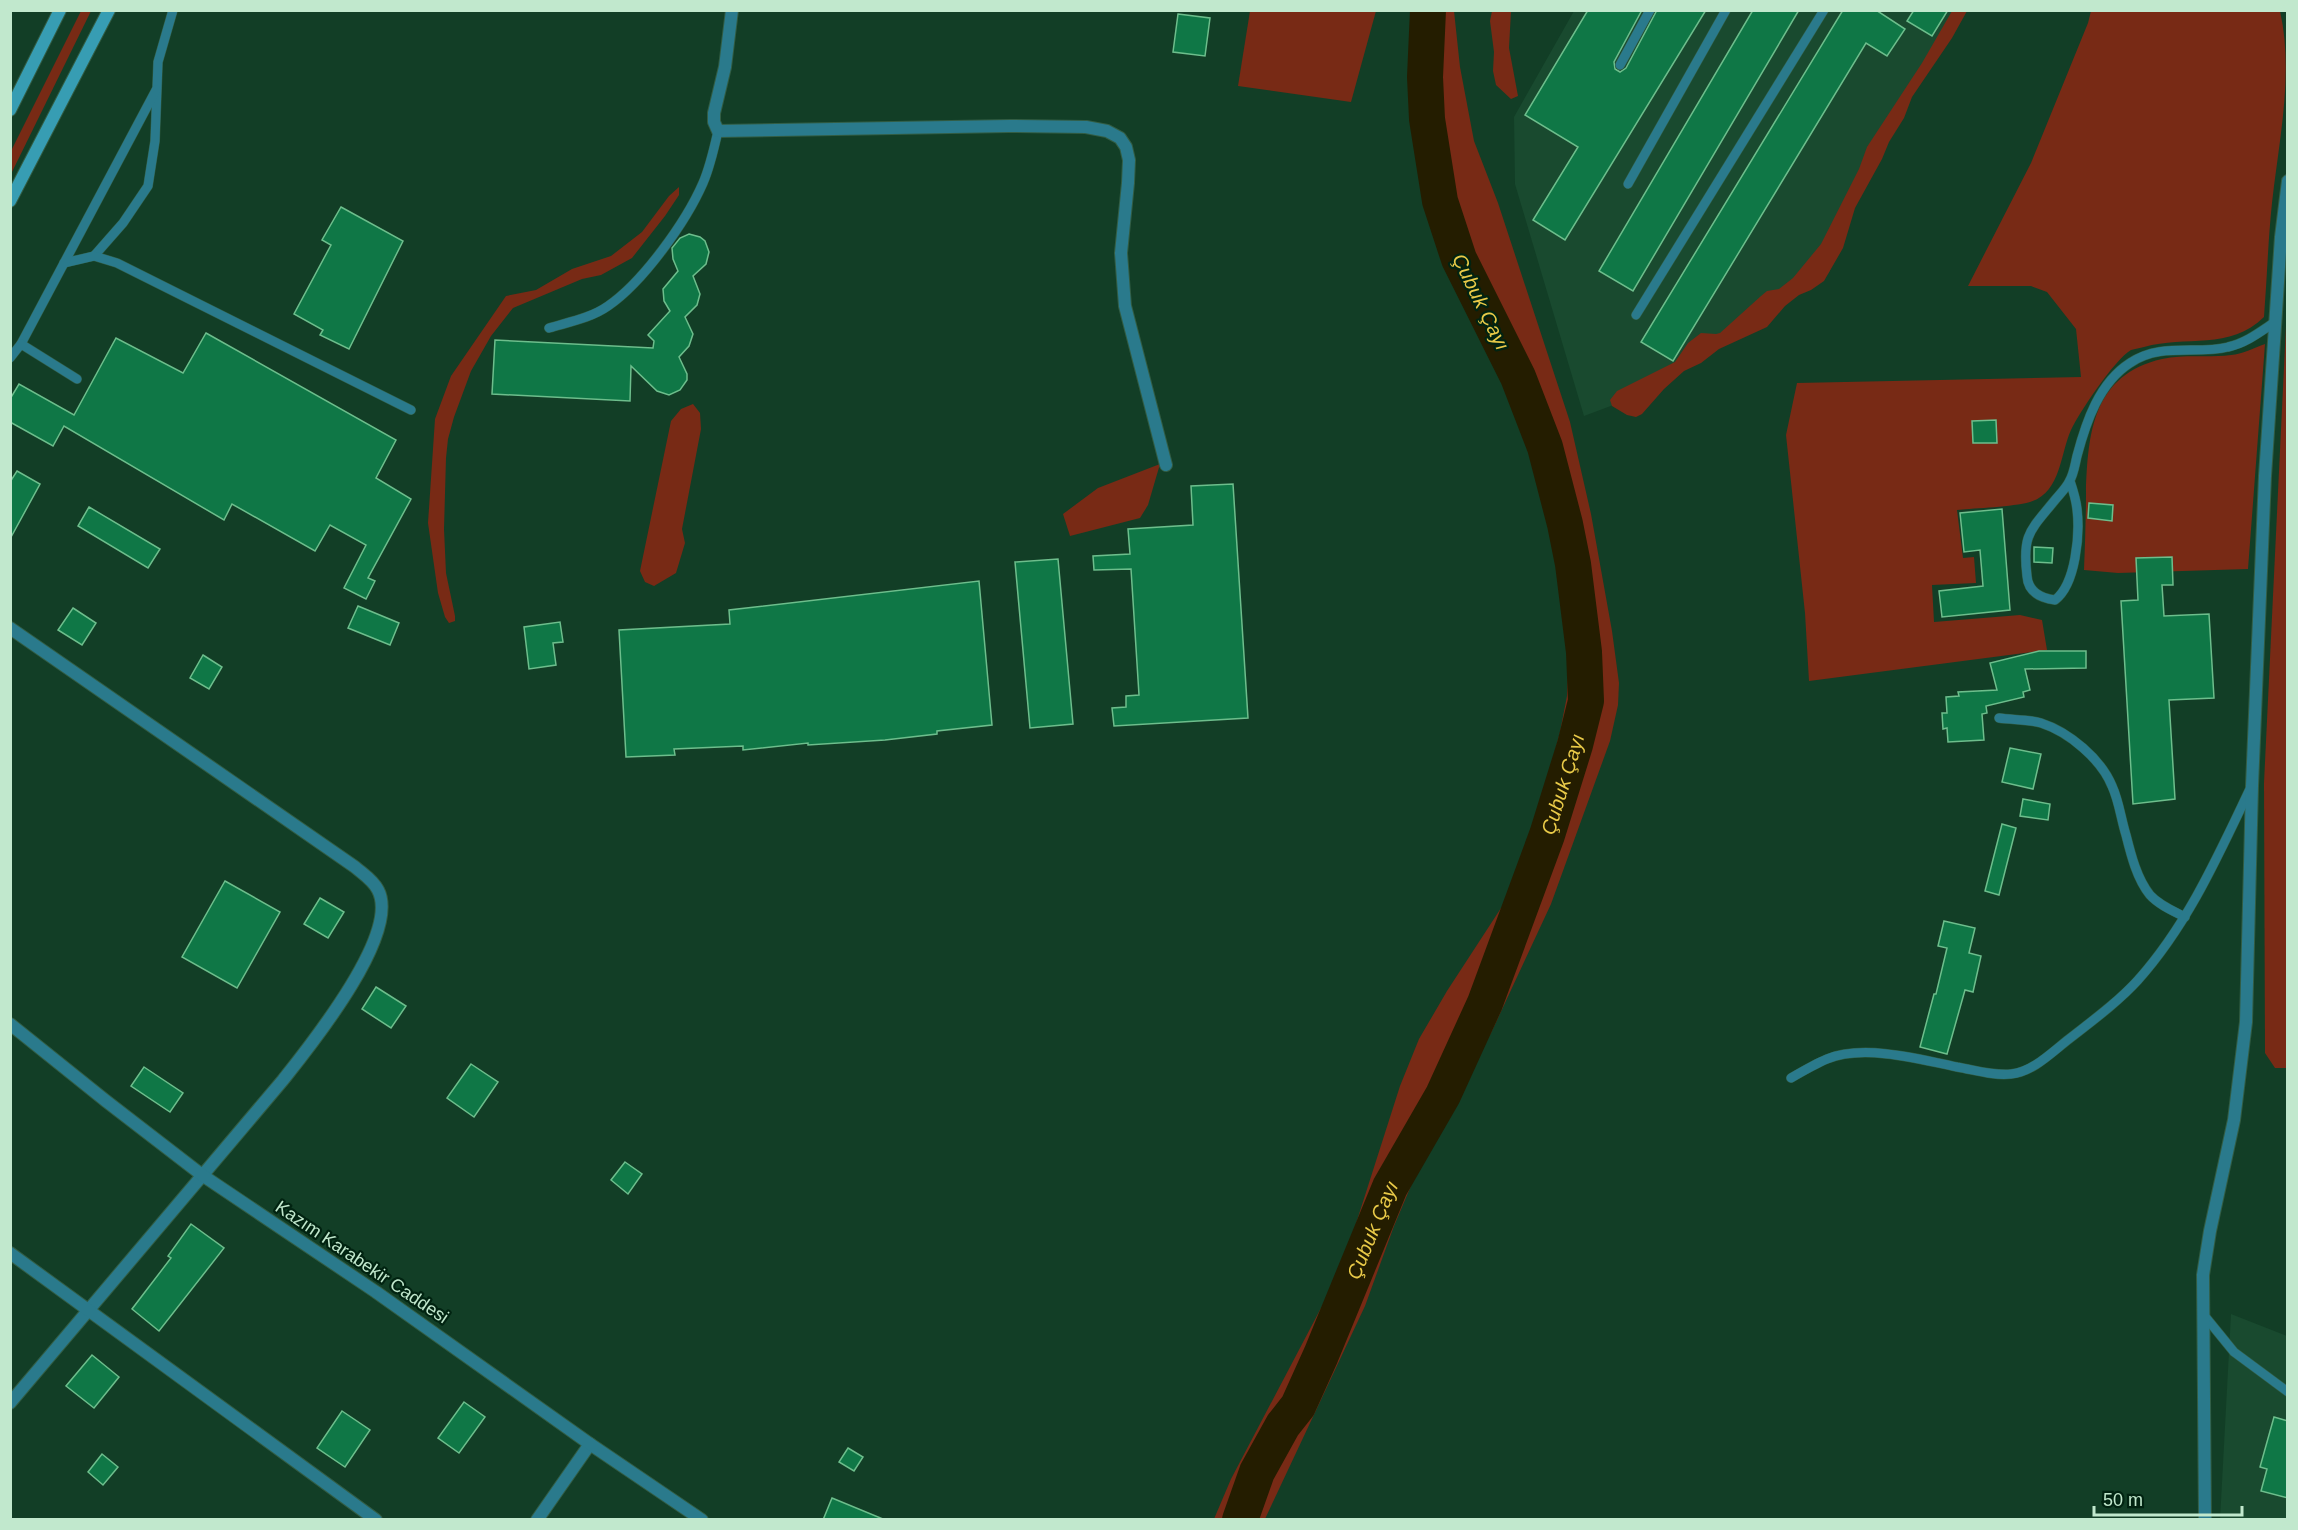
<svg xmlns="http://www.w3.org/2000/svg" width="2298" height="1530" font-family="Arial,sans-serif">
<rect width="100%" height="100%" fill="#123e26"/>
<!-- built -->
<g fill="#194a2f">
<polygon points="1574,11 1960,11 1872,155 1829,273 1632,398 1584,416 1515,184 1514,117"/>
<polygon points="2231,1314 2287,1336 2287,1519 2220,1520"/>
</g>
<!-- green -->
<g fill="#782a15">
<polygon points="81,11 91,11 11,174 11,151"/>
<polygon points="1250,11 1376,11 1351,102 1238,86"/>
<polygon points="1418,11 1454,11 1460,67 1474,141 1498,203 1570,422 1591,514 1612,631 1619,683 1618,705 1610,741 1551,904 1491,1033 1424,1155 1394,1226 1365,1306 1265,1519 1214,1519 1231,1479 1331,1289 1352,1236 1400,1086 1419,1039 1447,991 1503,905 1524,852 1545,788 1560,732 1567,696 1570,612 1559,549 1545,499 1514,404 1432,217 1420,179 1415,136"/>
<polygon points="1492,11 1511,11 1509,48 1518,96 1511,99 1496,85 1493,71 1494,52 1490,21"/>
<polygon points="1952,11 1967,11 1952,38 1912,97 1904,118 1889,142 1882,159 1855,208 1843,248 1824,281 1811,290 1799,295 1785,306 1767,327 1719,349 1701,363 1684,371 1664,389 1642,414 1636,417 1627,415 1612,406 1610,400 1617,391 1675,362 1688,343 1701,333 1716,334 1720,333 1761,296 1767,291 1779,289 1793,278 1821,244 1859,169 1867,147 1922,63"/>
<path d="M2091 11H2280C2294 73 2279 140 2272 203 2268 241 2267 279 2264 317 2230 351 2186 335 2144 347 2140 348 2135 349 2131 350 2115 359 2079 413 2071 430 2060 454 2061 493 2030 502 2012 507 1977 508 1957 510L1963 558 1974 557 1976 583 1932 585 1934 622 2020 615 2042 620 2047 650 1809 681 1805 613 1786 435 1797 383 2081 377 2076 329 2047 292 2031 286H1968L2031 163 2088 23Z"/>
<polygon points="679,187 679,195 665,216 632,258 601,275 582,279 513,308 491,336 471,371 454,417 448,439 446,458 444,529 446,573 455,616 455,621 449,623 445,617 438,593 428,523 435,419 451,376 506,296 536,290 572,269 611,256 642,232 669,196"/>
<polygon points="2287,305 2288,1068 2275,1068 2265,1053 2264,783"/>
<path d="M2265 344 2248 569 2118 573 2084 570C2085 544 2086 518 2086 492 2088 432 2093 375 2162 359 2184 354 2208 358 2231 355 2242 354 2254 348 2265 344Z"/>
<polygon points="693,404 700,413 701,429 682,529 685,543 676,573 654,586 645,582 640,571 671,421 681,409"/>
<polygon points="1160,464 1148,505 1140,518 1070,536 1063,514 1098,488"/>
</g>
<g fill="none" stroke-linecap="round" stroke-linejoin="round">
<!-- river -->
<path stroke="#241d00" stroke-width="36" id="s1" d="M1240 1520 1257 1472 1283 1425 1298 1406 1321 1355 1390 1187 1443 1095 1485 1003 1547 835 1575 745 1586 701 1584 652 1573 564 1565 524 1545 447 1518 377 1459 259 1440 201 1427 119 1425 77 1428 10"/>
</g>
<!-- building -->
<g fill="#0f7746" stroke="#6dbe8c" stroke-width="1.5">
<polygon points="1588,10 1642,10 1614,62 1615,69 1620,72 1626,68 1657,10 1706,10 1565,240 1533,220 1578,147 1525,115"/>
<polygon points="1753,10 1799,10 1633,291 1599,271"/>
<polygon points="1843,10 1876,10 1905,29 1887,56 1866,43 1673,361 1641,342"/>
<polygon points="1914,10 1948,10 1932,36 1907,21"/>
<polygon points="1178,14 1210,18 1205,56 1173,52"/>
<polygon points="341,207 403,241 349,349 320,335 323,330 294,314 331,245 322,240"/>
<polygon points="689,234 700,237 705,241 709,252 706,264 693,276 700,294 697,305 685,317 693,334 689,346 679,357 687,374 687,380 680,390 669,395 657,391 631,366 630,401 492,394 495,340 653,348 654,341 648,335 670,311 664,301 663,289 678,271 673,259 672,248 680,238"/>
<polygon points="206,333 396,440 376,478 411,499 368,578 375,581 366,599 344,588 366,545 330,525 315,551 232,504 224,520 64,426 53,446 10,422 10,399 19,384 74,415 116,338 183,373"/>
<polygon points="1996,420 1997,443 1973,443 1972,421"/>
<polygon points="17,471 40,484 10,539 10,482"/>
<polygon points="1233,484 1248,718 1114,726 1112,708 1126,707 1126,696 1139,695 1131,569 1094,570 1093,556 1130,554 1128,529 1193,525 1191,486"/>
<polygon points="2089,503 2113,505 2112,521 2088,518"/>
<polygon points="89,507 160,549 148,568 78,526"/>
<polygon points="2002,509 2010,610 1942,617 1939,591 1983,586 1980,550 1964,552 1960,513"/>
<polygon points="2034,547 2053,548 2052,563 2034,562"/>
<polygon points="2172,557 2173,585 2162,585 2164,616 2209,614 2214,698 2169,700 2175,799 2133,804 2121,601 2138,600 2136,558"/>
<polygon points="1058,559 1073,724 1030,728 1015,562"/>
<polygon points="979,581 992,725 937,731 937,734 885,740 808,745 808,743 743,750 743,746 674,749 675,755 626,757 619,630 730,624 729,610"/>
<polygon points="358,606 399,623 390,645 348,628"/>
<polygon points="73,608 96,623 82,645 58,630"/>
<polygon points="560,622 563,642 553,643 556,665 529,669 524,627"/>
<polygon points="2039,651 2086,651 2086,668 2025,669 2030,690 2023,692 2024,697 1986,706 1987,713 1982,714 1984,740 1948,742 1947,728 1943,729 1942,713 1947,713 1946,697 1959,696 1958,692 1997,690 1990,663"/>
<polygon points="203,655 222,667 209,689 190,678"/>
<polygon points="2010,748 2041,754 2033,789 2002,782"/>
<polygon points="2023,799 2050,804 2048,820 2020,816"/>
<polygon points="2002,824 2016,828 1999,895 1985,891"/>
<polygon points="225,881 280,912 237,988 182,957"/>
<polygon points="320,898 344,912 328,938 304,924"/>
<polygon points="1944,921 1975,928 1969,953 1981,956 1973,992 1965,990 1947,1054 1920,1047 1934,994 1936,994 1947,948 1938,946"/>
<polygon points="376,987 406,1006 391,1028 362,1009"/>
<polygon points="471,1064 498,1082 474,1117 447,1098"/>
<polygon points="144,1067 183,1093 170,1112 131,1086"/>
<polygon points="625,1162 642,1174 628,1194 611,1180"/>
<polygon points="191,1224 224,1248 159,1331 132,1309 171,1258 168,1256"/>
<polygon points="92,1355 119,1377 94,1408 66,1386"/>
<polygon points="464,1402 485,1417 459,1453 438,1438"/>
<polygon points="342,1411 370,1430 345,1467 317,1448"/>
<polygon points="2274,1417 2288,1421 2288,1498 2261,1491 2267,1469 2260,1467"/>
<polygon points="848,1448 863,1457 854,1471 839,1462"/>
<polygon points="102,1454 118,1467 103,1485 88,1472"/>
<polygon points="832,1498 883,1519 883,1520 823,1520"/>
</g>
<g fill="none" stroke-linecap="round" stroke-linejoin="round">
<!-- service casing -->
<g stroke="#325d44" stroke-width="10">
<g id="service">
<polyline points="1620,65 1650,10"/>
<polyline points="1628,184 1726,10"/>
<polyline points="94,256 123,223 148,186 155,141 158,62 173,10"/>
<polyline points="64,263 94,256 117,263 411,410"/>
<polyline points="1636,315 1824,10"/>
<path d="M549 328C569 322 591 318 608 306 643 282 686 222 703 183 710 167 714 149 718 131"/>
<polyline points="21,344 156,90"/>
<polyline points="10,358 21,344 77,379"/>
<path d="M2070 481C2073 490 2076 500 2077 509 2080 534 2076 584 2055 600 2040 598 2028 592 2027 576 2022 534 2030 531 2055 500 2060 494 2066 488 2069 482 2074 474 2075 464 2077 456 2086 422 2099 383 2130 363 2161 342 2196 355 2228 347 2246 343 2260 332 2275 322"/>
<path d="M1999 718C2012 720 2028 719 2041 723 2069 732 2101 759 2112 786 2119 801 2121 819 2126 835 2131 855 2137 879 2150 895 2159 905 2173 911 2185 917"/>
<path d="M1791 1078C1803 1071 1815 1064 1827 1059 1863 1044 1920 1059 1957 1067 1975 1070 1994 1076 2011 1074 2033 1072 2052 1052 2069 1039 2092 1021 2118 1002 2138 980 2188 924 2218 856 2250 789"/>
<polyline points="2203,1314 2234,1352 2288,1392"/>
</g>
</g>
<!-- minor casing -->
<g stroke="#325d44" stroke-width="14">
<g id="minor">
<polyline points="732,10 725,67 714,113 714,122 718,131 1009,126 1086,127 1107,131 1120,138 1126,147 1129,160 1128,183 1121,253 1125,306 1166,465"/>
<path d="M10 628 355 867C363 874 373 880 378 890 401 934 310 1046 283 1080L10 1403"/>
<polyline points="10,1253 376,1520"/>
<polyline points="537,1520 590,1444"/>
<polyline points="2205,1520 2203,1275 2210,1231 2234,1120 2246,1022 2252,786 2265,476 2281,237 2288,181"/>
</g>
</g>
<!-- tertiary casing -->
<g stroke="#325d44" stroke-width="14">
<polyline id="tertiary" points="10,1024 106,1101 202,1175 376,1292 590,1444 702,1520"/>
</g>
<!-- secondary casing -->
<g stroke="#325d44" stroke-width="14">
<g id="secondary">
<polyline points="10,110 60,10"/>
<polyline points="10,201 109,10"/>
</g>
</g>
<!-- service -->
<use href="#service" stroke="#2a7a8c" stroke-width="9"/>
<!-- minor -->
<use href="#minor" stroke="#2a7a8c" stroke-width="12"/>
<!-- tertiary -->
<use href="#tertiary" stroke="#2a7a8c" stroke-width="12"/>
<!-- secondary -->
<use href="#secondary" stroke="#379db3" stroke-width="12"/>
</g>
<g text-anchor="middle" stroke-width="4.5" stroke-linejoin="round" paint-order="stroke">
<!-- street labels -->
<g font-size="18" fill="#c1e8cd" stroke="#012311">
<text transform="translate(362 1262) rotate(34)" y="6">Kazım Karabekir Caddesi</text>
</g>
<!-- water labels -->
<g font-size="20" font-style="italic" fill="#e9ca48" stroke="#012311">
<text transform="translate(1481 302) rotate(64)" y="7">Çubuk Çayı</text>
<text dy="7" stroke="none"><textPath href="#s1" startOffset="806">Çubuk Çayı</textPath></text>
<text dy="7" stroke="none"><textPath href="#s1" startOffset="320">Çubuk Çayı</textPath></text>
</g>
</g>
<!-- border -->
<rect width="2298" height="1530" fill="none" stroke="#c1e8cd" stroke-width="24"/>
<!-- scale -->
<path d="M2094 1506v9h148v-9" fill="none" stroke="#c1e8cd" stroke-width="3"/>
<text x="2103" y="1506" font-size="18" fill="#c1e8cd" stroke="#012311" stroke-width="4.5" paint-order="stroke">50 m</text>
</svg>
